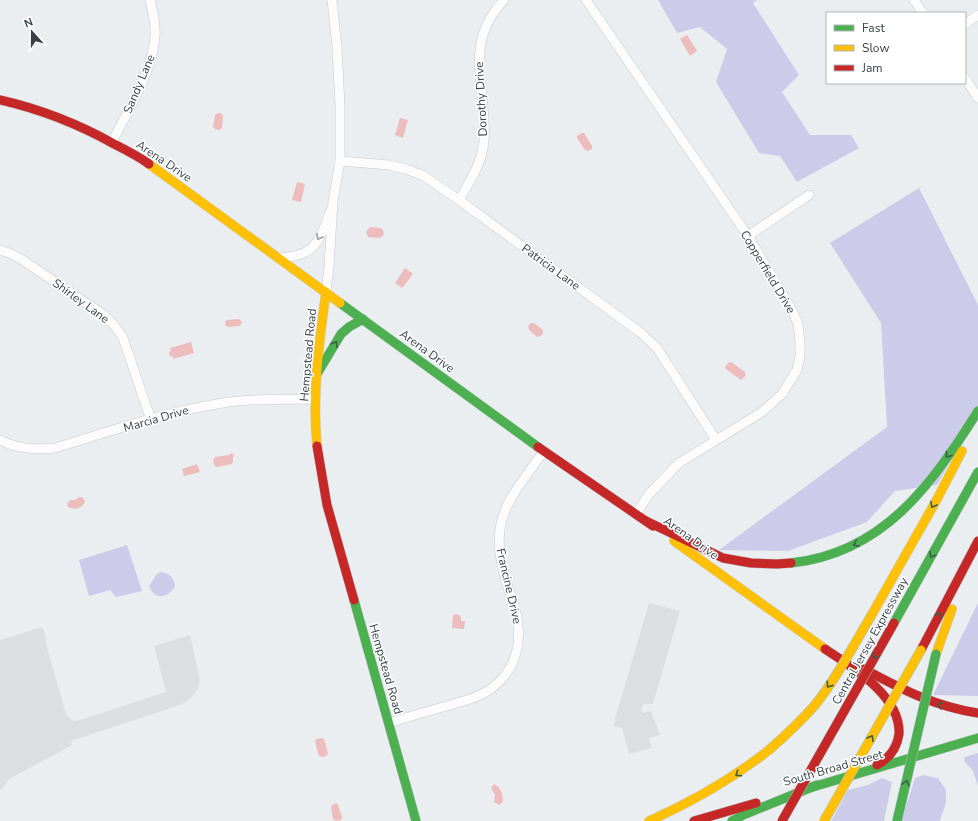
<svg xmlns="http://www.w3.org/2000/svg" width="978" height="821" font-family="'Nunito Sans',sans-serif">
<rect width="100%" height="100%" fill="#eaeef0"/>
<!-- green -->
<g fill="#ccccea">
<polygon points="658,0 757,0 753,3 799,75 782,92 810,135 851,135 859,148 797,182 780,156 759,153 716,82 727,49 700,27 677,33"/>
<polygon points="919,188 978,305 978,412 937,485 895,491 867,522 788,551 719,550 887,427 881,323 830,243"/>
<polygon points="127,545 142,591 116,597 110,590 89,596 79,560"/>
<path d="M160 572C170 573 174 578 175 587 167 598 155 601 149 586L157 574Z"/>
<polygon points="978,603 978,696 933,695"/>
<polygon points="978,753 978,786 973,771 964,761 965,757"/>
<polygon points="923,775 938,778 946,790 946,803 940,820 941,821 901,821 915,778"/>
<polygon points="882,778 892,782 884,821 831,821 848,790 868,785"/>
</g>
<!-- parking -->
<g fill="#dbdfe2">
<polygon points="649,603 680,611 653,704 643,704 641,709 643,713 651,711 660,735 649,738 652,748 629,754 622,728 613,726"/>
<polygon points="42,627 45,634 47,648 66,714 69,718 74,721 80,720 166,692 154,646 190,635 200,680 198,689 191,698 180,705 71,741 72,745 9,779 2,789 0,790 0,640"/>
</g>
<!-- water -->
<g fill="#edbcbc">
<polygon points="687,35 697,51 690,56 680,39"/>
<polygon points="218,113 221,113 223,116 222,128 219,130 215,129 213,127 215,115"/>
<polygon points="400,118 408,120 403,138 395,135"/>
<polygon points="582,133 584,133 592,146 592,149 588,151 585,150 577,138 577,136"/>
<polygon points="297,182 305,184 301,202 292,200"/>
<polygon points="370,227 381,228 384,232 383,236 379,238 368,237 366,232"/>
<polygon points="405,268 413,274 402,288 395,283"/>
<polygon points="239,319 242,322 240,326 228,327 225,325 225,322 227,320"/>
<polygon points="531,323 534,323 543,330 543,333 541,336 537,337 529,330 528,326"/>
<polygon points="191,342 194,353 173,359 173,356 170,357 169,352 171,351 170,348"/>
<polygon points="731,362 745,372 746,375 741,380 726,369 725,367 728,363"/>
<polygon points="231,453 234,455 233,458 233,461 232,464 217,467 214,465 213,460 215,457 229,455"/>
<polygon points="197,464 200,472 184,476 182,469"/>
<path d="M79 497H82L85 501C82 509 76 510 68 507L67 504 70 500H75Z"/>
<polygon points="456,614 461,616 461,621 465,621 464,629 452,628 453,615"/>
<polygon points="321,738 324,739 328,753 326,756 322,757 319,756 315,742 316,739"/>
<path d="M494 784C501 787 503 795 503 802L499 805 494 802 495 795 491 788Z"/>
<polygon points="336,803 338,805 342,817 341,820 336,821 333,819 331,808 332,805"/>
</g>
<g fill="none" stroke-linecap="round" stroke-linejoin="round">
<!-- street casing -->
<g stroke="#c6cacc" stroke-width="10">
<g id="street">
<polyline points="586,0 748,236 792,310 798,324 800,341 800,356 797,370 782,394 762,412 679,463 649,494 636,514"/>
<polyline points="914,0 923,13"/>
<polyline points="965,24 978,15"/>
<polyline points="965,78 978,98"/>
<path d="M112 142C127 112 153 70 155 37 156 24 153 12 150 0"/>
<polyline points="340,161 389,165 406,169 424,176 459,200 641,333 657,348 716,440"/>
<path d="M459 200C470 181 482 163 484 141 488 87 461 46 504 0"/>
<polyline points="748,236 809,195"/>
<polyline points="0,250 9,253 21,259 104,315 114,325 123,338 151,420"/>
<path d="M279 258C285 257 292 257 298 255 318 251 324 229 330 212"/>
<polyline points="326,292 329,267 333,201 340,161 340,106 337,47 332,0"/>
<path d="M0 440C18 449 35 450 55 448 108 432 162 413 217 404 249 398 282 400 315 399"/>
<path d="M389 723C408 717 428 711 447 706 462 701 479 698 492 688 518 668 523 639 515 609 507 583 496 557 500 529 504 500 528 474 544 451"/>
</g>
</g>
<!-- fast casing -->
<g stroke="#c3ccd0" stroke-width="10">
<g id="fast">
<polyline points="340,303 538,447"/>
<polyline points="317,374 341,334 349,327 363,319"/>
<path d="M791 563C884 553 932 484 978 411"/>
<polyline points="354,600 416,821"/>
<polyline points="894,623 978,472"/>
<polyline points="806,789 978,738"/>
<polyline points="732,821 743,815 817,785"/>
</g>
</g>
<!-- slow casing -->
<g stroke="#c3ccd0" stroke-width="10">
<g id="slow">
<polyline points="149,164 340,303"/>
<path d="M317 446C312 394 319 343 326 292"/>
<polyline points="674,541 825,649"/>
<polyline points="871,616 936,501 962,451"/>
<polyline points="936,654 952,609"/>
<path d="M649 821C692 802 732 779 769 750"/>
</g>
</g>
<!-- jam casing -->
<g stroke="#c3ccd0" stroke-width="10">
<g id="jam">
<path d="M0 100C40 109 78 124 114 144 126 150 138 156 149 164"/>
<polyline points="317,446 327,505 354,600"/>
<polyline points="538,447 653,526"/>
<polyline points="646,521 723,558 751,563 777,564 791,563"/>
<path d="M825 649C852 667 901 696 899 734 897 748 890 758 877 765"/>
<polyline points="921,650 978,541"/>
<path d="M864 669C901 689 936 707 978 713"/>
<polyline points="694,821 756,803"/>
</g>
</g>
<!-- street -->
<use href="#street" stroke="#fcfcfd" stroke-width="9"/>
<!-- fast -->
<use href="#fast" stroke="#4caf50" stroke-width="9"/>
<!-- slow -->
<use href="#slow" stroke="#ffc107" stroke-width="9"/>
<!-- jam -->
<use href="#jam" stroke="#c62828" stroke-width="9"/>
<!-- fast-bridge casing -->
<g stroke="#a6bfc7" stroke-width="10" stroke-linecap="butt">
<polyline id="fast-bridge" points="897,821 936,654"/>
</g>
<!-- slow-bridge casing -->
<g stroke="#a6bfc7" stroke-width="10" stroke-linecap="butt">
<g id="slow-bridge">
<path d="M769 750C785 736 801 721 815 705 837 678 853 646 871 616"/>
<polyline points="824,821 921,650"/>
</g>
</g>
<!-- jam-bridge casing -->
<g stroke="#a6bfc7" stroke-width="10" stroke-linecap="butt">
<polyline id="jam-bridge" points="782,821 894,623"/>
</g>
<!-- fast-bridge -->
<use href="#fast-bridge" stroke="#4caf50" stroke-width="9"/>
<!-- slow-bridge -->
<use href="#slow-bridge" stroke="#ffc107" stroke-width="9"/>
<!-- jam-bridge -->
<use href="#jam-bridge" stroke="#c62828" stroke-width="9"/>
</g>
<!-- one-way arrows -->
<defs><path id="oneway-chevron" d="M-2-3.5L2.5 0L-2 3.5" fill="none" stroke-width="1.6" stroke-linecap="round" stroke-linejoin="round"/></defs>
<use stroke="#999fa2" href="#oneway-chevron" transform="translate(319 237) rotate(120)"/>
<g stroke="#3c5d48">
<use href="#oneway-chevron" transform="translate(335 344) rotate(-59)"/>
<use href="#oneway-chevron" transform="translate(948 455) rotate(128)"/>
<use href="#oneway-chevron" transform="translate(933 505) rotate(119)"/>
<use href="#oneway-chevron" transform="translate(856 544) rotate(154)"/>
<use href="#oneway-chevron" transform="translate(932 555) rotate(119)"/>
<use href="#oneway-chevron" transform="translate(939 615) rotate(-63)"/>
<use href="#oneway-chevron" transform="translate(875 656) rotate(120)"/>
<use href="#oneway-chevron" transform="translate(829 685) rotate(125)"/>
<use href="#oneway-chevron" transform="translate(940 705) rotate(-164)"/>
<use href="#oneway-chevron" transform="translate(871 738) rotate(-60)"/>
<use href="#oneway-chevron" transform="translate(738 774) rotate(146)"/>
<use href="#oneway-chevron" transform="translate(906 783) rotate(-77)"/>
</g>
<g text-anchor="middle" stroke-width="3" stroke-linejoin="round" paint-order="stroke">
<!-- street labels -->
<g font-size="12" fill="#364246" stroke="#fff">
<text transform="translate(139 84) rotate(-67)" y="4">Sandy Lane</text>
<text transform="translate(481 99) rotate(-93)" y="4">Dorothy Drive</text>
<text transform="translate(164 161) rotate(34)" y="4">Arena Drive</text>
<text transform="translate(551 267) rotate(36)" y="4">Patricia Lane</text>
<text transform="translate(768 272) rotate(59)" y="4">Copperfield Drive</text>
<text transform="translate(81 301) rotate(36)" y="4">Shirley Lane</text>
<text transform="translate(427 351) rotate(36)" y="4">Arena Drive</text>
<text transform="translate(308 355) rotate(-85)" y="4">Hempstead Road</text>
<text transform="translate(156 419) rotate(-16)" y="4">Marcia Drive</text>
<text transform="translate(691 538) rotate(36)" y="4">Arena Drive</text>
<text transform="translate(509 586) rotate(77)" y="4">Francine Drive</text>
<text transform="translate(870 641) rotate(-61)" y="4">Central Jersey Expressway</text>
<text transform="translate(386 669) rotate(74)" y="4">Hempstead Road</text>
<text transform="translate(833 768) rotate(-16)" y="4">South Broad Street</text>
</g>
</g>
<!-- legend -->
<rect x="826" y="12" width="140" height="72" fill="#ffffff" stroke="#afb3b5"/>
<rect x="834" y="25" width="20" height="6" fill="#4caf50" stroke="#afb3b5"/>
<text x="862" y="32" font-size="12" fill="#364246">Fast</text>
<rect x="834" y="45" width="20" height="6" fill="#ffc107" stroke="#afb3b5"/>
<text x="862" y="52" font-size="12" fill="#364246">Slow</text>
<rect x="834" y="65" width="20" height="6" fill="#c62828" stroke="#afb3b5"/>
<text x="862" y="72" font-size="12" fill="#364246">Jam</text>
<!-- north arrow -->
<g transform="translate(32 32) rotate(339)" stroke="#ffffff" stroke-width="3" paint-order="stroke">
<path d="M0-3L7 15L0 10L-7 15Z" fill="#364246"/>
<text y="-6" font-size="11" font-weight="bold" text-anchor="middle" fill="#364246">N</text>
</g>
</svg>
